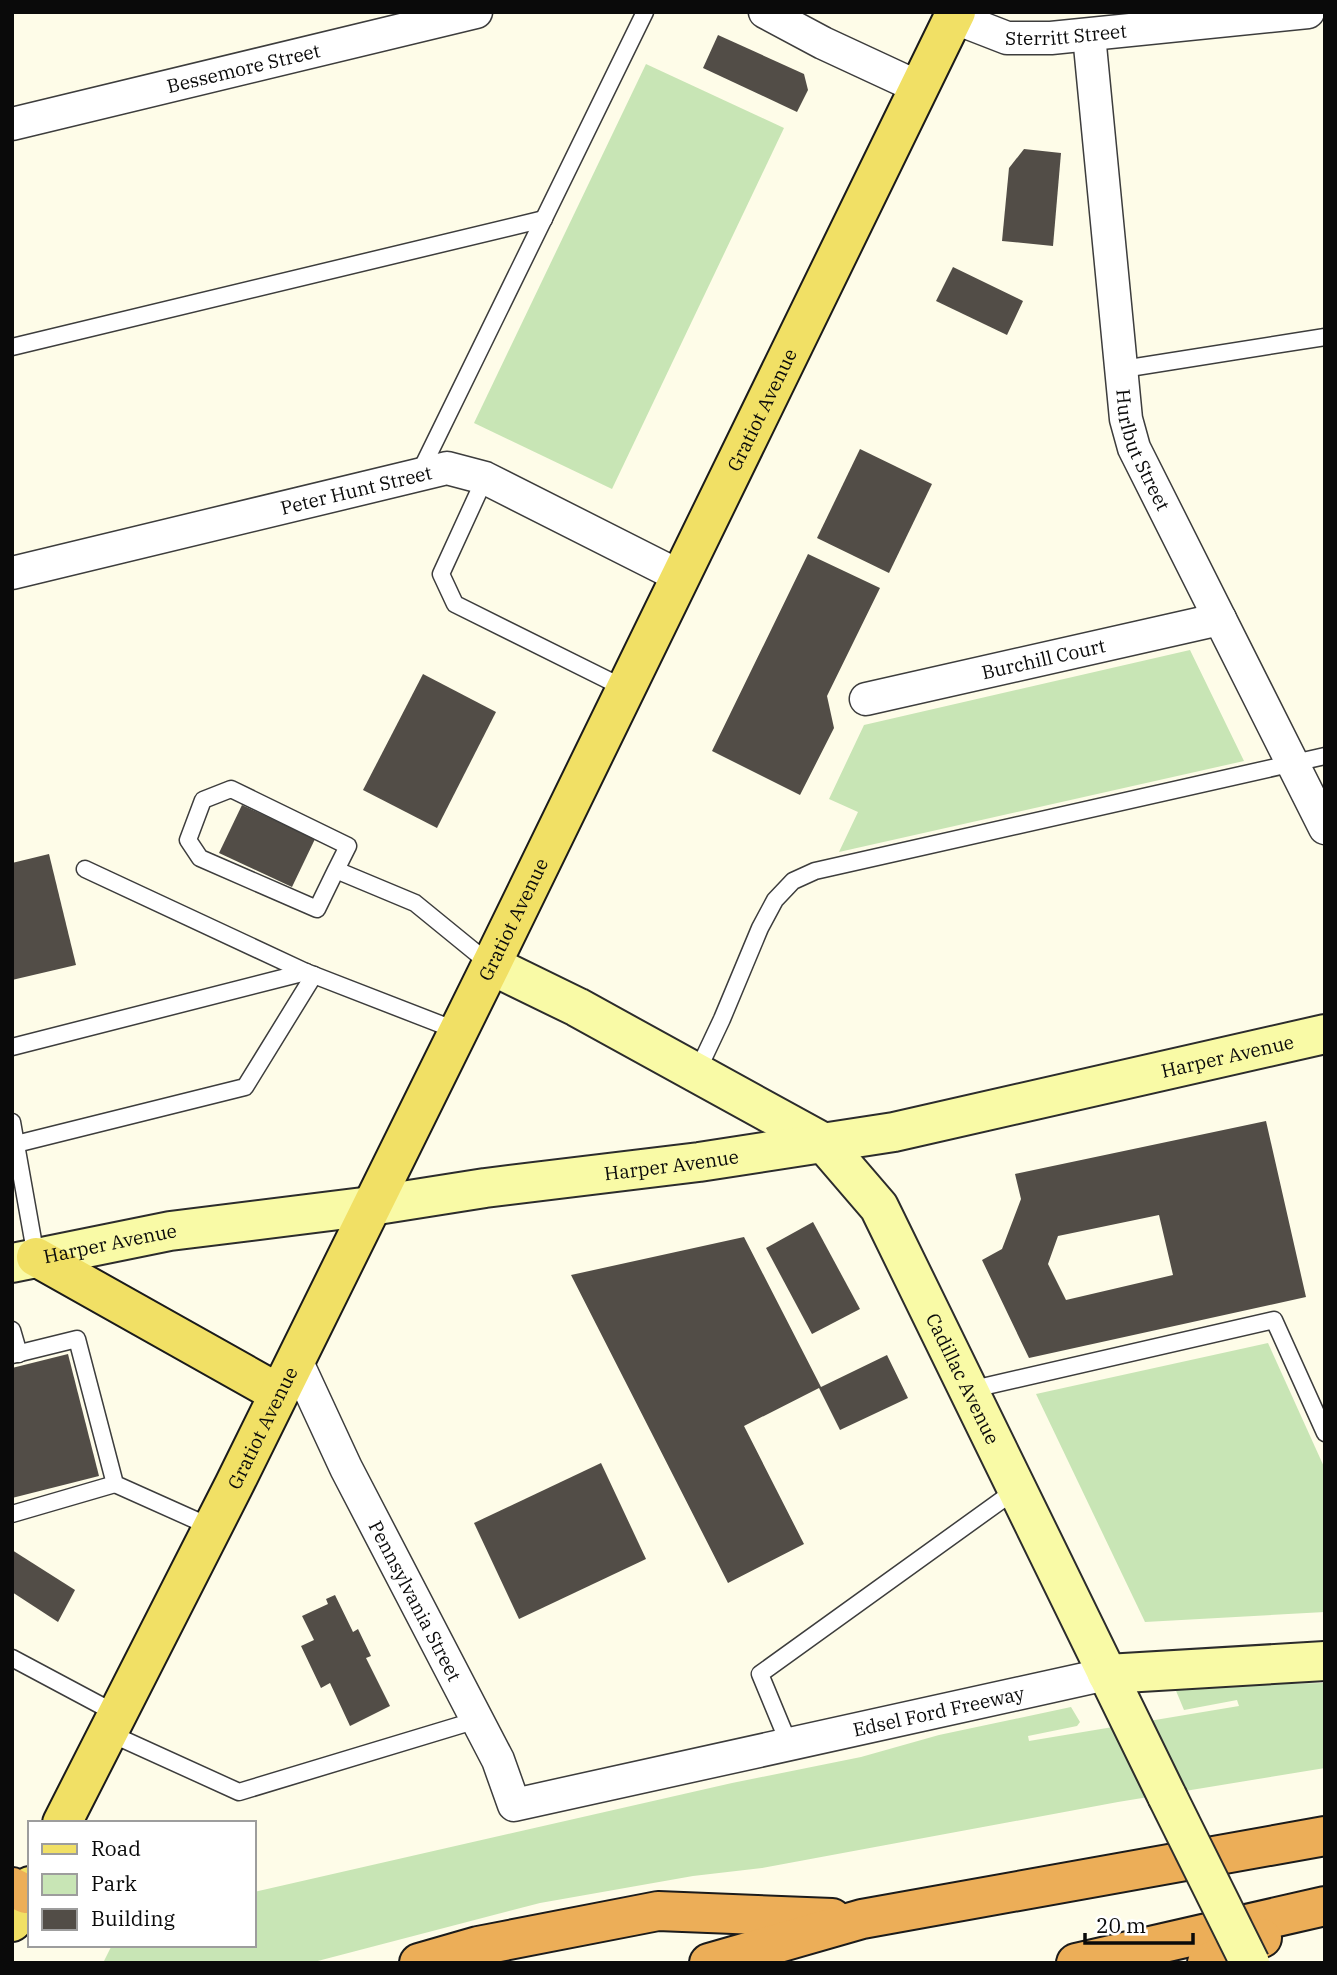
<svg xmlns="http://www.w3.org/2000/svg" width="1337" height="1975" font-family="'IBM Plex Serif',serif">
<rect width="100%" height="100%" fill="#fefce8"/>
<!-- green -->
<g fill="#c8e5b5">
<polygon points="646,64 784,128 612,489 474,423"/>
<polygon points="1190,650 1244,761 839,852 858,812 829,799 864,725"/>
<polygon points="1268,1343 1325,1469 1325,1612 1145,1622 1036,1394"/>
<polygon points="1325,1683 1325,1768 1118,1802 762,1868 693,1876 540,1903 310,1963 103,1963 112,1945 254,1945 254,1892 732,1783 861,1757 939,1735 1071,1707 1080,1722 1077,1726 1028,1736 1029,1741 1239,1706 1237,1700 1184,1710 1174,1686"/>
</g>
<!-- building -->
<g fill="#524d47" fill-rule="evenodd">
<polygon points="718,35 804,74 808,90 797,112 703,68"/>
<polygon points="1024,149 1061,153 1053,246 1002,241 1009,168"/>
<polygon points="953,267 1023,301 1007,335 936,301"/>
<polygon points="860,449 932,484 889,573 817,538"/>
<polygon points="808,554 880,588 827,696 834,728 800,795 712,751"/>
<polygon points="423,674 496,712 437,828 363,790"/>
<polygon points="242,805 315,839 292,887 219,853"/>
<polygon points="49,854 76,965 12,980 12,863"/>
<path d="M1266 1121 1306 1297 1029 1358 982 1260 1002 1249 1021 1199 1015 1174ZM1159 1215 1173 1275 1066 1300 1048 1264 1058 1236Z"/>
<polygon points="813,1222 860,1309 812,1334 766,1248"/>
<polygon points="744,1237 821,1387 887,1355 908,1398 840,1430 819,1388 744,1426 804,1544 728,1583 571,1275"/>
<polygon points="68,1354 99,1476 12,1498 12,1368"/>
<polygon points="601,1463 646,1559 519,1619 474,1523"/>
<polygon points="12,1550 75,1590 58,1622 12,1592"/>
<polygon points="335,1595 353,1632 358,1629 371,1656 366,1658 390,1706 350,1726 330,1683 321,1688 301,1646 314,1640 302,1616 328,1604 326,1599"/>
</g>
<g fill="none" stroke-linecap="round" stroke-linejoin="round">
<!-- lane casing -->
<g stroke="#3d3d3d" stroke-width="19">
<g id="lane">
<polyline points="12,347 544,219"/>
<polyline points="1123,369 1325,337"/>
<polyline points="419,474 645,12"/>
<polyline points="485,478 441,574 455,604 626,689"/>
<polyline points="85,869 306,972 458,1031"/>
<polyline points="336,870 317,909 200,858 188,840 203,800 231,789 348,846 336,870 415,903 491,965"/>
<polyline points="12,1047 306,972"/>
<polyline points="697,1072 722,1019 760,928 775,900 793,881 815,871 1325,756"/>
<polyline points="12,1122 36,1257"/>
<polyline points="12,1145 245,1087 314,975"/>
<polyline points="12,1330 19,1354"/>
<polyline points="12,1355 77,1339 115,1484 211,1527"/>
<polyline points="969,1390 1274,1320 1325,1433"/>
<polyline points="12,1514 115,1484"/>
<polyline points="12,1658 117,1714"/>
<polyline points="107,1732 239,1792 477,1720"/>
<polyline points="789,1744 760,1674 1017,1489"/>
</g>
</g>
<!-- street casing -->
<g stroke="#3d3d3d" stroke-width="35">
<g id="street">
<polyline points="765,12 823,43 920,88"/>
<path id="s1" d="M953 17 1007 38H1051L1308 12"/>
<path id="s2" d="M1089 35 1126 419 1134 448 1325 828"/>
<path id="s3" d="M12 124 476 12"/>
<path id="s4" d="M12 573 447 468 485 478 681 577"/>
<path id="s5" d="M866 699 1220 619"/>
<path id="s6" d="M295 1358 346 1468 498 1760 514 1805 1107 1674"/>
</g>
</g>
<!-- secondary casing -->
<g stroke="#2c2c2c" stroke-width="42">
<g id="secondary">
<path id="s7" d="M491 965 577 1007 824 1143 879 1207 1167 1796"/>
<path id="s8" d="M12 1263 170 1231 371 1206 485 1188 699 1162 894 1132 1325 1034"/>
<polyline points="1107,1674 1325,1661"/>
</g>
</g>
<!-- primary casing -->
<g stroke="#1b1b1b" stroke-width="42">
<g id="primary">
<polyline points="36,1257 278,1393"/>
<path id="s9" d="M62 1823 234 1485 491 965 956 12"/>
<polyline points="12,1922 30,1886"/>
</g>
</g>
<!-- highway casing -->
<g stroke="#1b1b1b" stroke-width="42">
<g id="highway">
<polyline points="12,1887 26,1894"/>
<polyline points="419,1963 478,1946 658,1911 832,1918"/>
<polyline points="709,1963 862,1919 1325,1836"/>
<polyline points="1076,1963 1325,1906"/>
<polyline points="1207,1963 1262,1938"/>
</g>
</g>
<!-- lane -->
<use href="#lane" stroke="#fff" stroke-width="16"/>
<!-- street -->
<use href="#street" stroke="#fff" stroke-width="32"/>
<!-- secondary -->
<use href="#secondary" stroke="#f9faa6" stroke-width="38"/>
<!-- primary -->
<use href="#primary" stroke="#f1e065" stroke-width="38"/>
<!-- highway -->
<use href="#highway" stroke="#ecae58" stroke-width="38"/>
<!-- secondary-bridge casing -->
<g stroke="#2c2c2c" stroke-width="42" stroke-linecap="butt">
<polyline id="secondary-bridge" points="1167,1796 1250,1963"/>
</g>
<!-- secondary-bridge -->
<use href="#secondary-bridge" stroke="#f9faa6" stroke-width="38"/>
</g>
<g text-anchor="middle" stroke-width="7" stroke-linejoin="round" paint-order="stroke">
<!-- street labels -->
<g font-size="19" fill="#0a0a0a" stroke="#fff">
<text dy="7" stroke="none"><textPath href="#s1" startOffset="117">Sterritt Street</textPath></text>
<text dy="7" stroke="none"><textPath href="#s3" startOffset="238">Bessemore Street</textPath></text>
<text dy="7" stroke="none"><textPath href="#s9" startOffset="1577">Gratiot Avenue</textPath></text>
<text dy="7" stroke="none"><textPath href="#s2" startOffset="420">Hurlbut Street</textPath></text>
<text dy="7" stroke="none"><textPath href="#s4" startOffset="354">Peter Hunt Street</textPath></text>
<text dy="7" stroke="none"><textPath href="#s5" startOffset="182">Burchill Court</textPath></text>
<text dy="7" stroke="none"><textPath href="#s9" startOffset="1010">Gratiot Avenue</textPath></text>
<text dy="7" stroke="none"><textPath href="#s8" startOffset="1234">Harper Avenue</textPath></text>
<text dy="7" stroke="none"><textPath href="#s8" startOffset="667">Harper Avenue</textPath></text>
<text dy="7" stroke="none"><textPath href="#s8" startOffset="100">Harper Avenue</textPath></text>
<text dy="7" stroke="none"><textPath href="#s7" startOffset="653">Cadillac Avenue</textPath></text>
<text dy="7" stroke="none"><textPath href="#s9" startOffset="443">Gratiot Avenue</textPath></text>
<text dy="7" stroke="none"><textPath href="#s6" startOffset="271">Pennsylvania Street</textPath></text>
<text dy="7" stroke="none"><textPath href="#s6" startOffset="933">Edsel Ford Freeway</textPath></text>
</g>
</g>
<!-- border -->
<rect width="1337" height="1975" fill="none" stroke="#0a0a0a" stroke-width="28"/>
<!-- legend -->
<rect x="28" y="1821" width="228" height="126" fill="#ffffff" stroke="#9d9d9d" stroke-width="2"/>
<rect x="42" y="1844" width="35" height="10" fill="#f1e065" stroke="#9d9d9d" stroke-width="2"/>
<text x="91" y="1856" font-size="21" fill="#0a0a0a">Road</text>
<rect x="42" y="1874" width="35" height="21" fill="#c8e5b5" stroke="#9d9d9d" stroke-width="2"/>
<text x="91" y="1891" font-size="21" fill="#0a0a0a">Park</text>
<rect x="42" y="1909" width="35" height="21" fill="#524d47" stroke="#9d9d9d" stroke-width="2"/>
<text x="91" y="1926" font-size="21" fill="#0a0a0a">Building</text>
<!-- scale -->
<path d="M1085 1933v10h108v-10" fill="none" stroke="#0a0a0a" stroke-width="3.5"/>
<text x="1096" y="1933" font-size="21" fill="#0a0a0a" stroke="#ffffff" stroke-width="5" paint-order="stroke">20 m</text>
</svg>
